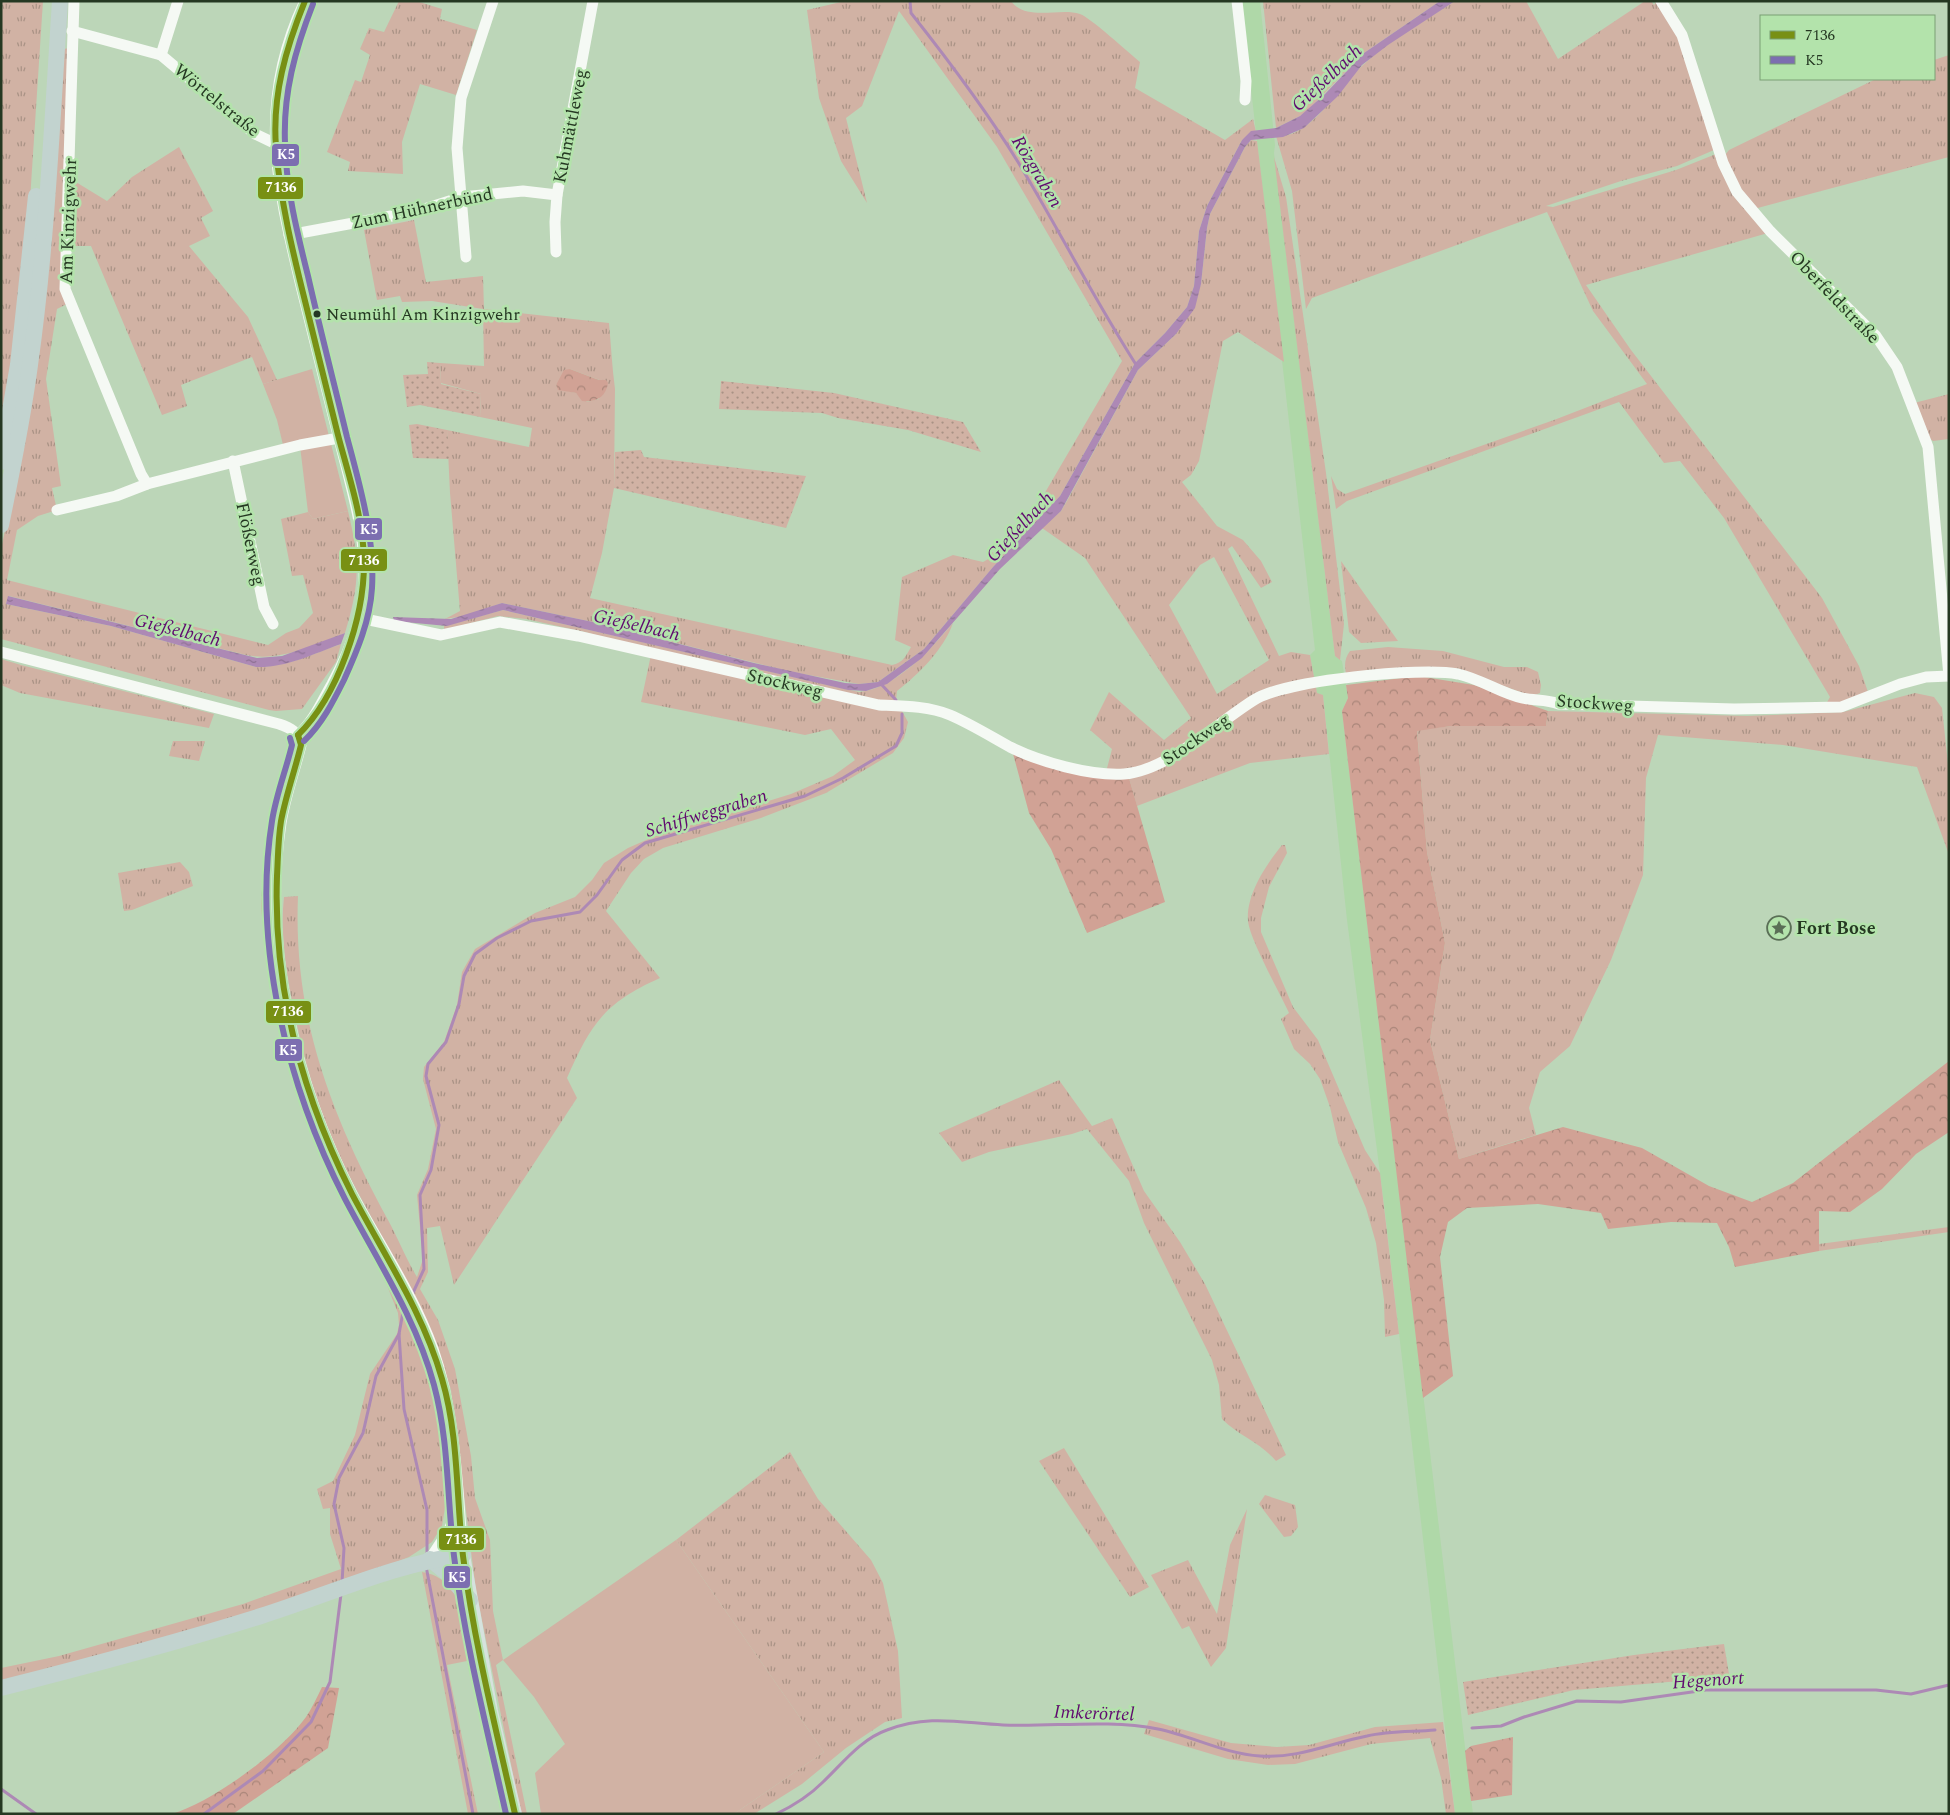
<svg xmlns="http://www.w3.org/2000/svg" width="1950" height="1815" font-family="Spectral,serif">
<defs>
<pattern id="grass-tufts" width="24" height="20" patternUnits="userSpaceOnUse" patternTransform="scale(1.25)"><rect width="24" height="20" fill="#d1b2a4"/><path d="M3 7l-1-3M5 7V3M7 7l1-3M15 17l-1-3M17 17v-4M19 17l1-3" fill="none" stroke="#a99285"/></pattern>
<pattern id="forest-crowns" width="20" height="18" patternUnits="userSpaceOnUse" patternTransform="scale(1.25)"><rect width="20" height="18" fill="#d1a295"/><path d="M2 6a3 3 0 1 1 6 0M12 15a3 3 0 1 1 6 0" fill="none" stroke="#a98579"/></pattern>
<pattern id="garden-dots" width="8" height="8" patternUnits="userSpaceOnUse" patternTransform="scale(1.25)"><rect width="8" height="8" fill="#d1b2a4"/><path d="M2 2h.1M6 6h.1" fill="none" stroke="#a99285" stroke-width="1.8" stroke-linecap="round"/></pattern>
<pattern id="water-ripples" width="26" height="14" patternUnits="userSpaceOnUse" patternTransform="scale(1.25)"><rect width="26" height="14" fill="#ad89b5"/><path d="M2 4q2-2 4 0t4 0M15 11q2-2 4 0t4 0" fill="none" stroke="#8d7193"/></pattern>
</defs>
<rect width="100%" height="100%" fill="#bcd6b8"/>
<!-- built -->
<polygon fill="#afd8a8" points="1241,1 1260,1 1275,145 1274,153 1331,623 1335,656 1342,661 1348,698 1342,711 1473,1814 1455,1814 1384,1204 1347,920 1323,695 1317,694 1310,655 1315,650"/>
<!-- grass -->
<g fill="url(#grass-tufts)" fill-rule="evenodd">
<polygon points="1,1 43,1 27,246 1,433"/>
<polygon points="399,1 416,1 442,9 440,19 477,30 456,95 420,84 402,142 403,174 348,171 350,162 327,152 355,80 361,82 370,55 360,49 369,28 384,32"/>
<path d="M845 1H1011C1026 22 1060 7 1080 14 1091 18 1129 53 1140 62L1135 88 1225 140 1253 119 1256 132 1242 140 1207 206 1199 231 1194 286 1187 307 1165 333 1135 363 1060 496 993 567 924 649 878 682 859 684 792 672 593 622 502 603 464 616 445 619 460 611 450 493 447 430 529 447 532 428 480 417 481 394 441 383 440 363 484 366 483 309 432 301 402 302 400 296 377 300 364 230 414 220 426 282 483 276 484 309 609 323C611 345 612 367 615 389L614 488 602 553 590 598 892 665C903 663 906 656 911 647L895 640 902 577 953 555 983 562 990 558 991 552 1000 554 1009 538 1043 496 1122 361 997 147 899 11 862 106 846 118 867 203 841 161 819 98 807 10ZM570 369 602 381 599 399 587 402 576 393 558 389 556 385Z"/>
<polygon points="1263,1 1440,1 1364,53 1309,109 1300,116 1276,128"/>
<path d="M1455 1H1526L1558 59 1645 1H1651L1654 5 1657 1 1677 33 1714 150 1677 166 1621 181 1546 206 1553 207 1676 170 1716 154 1768 233 1586 285 1631 350 1822 598 1859 666 1868 692 1843 702 1826 704 1830 697 1724 518 1680 461 1664 463 1619 402 1347 501 1336 509 1331 476 1337 489 1345 494 1554 420 1647 384 1593 311 1547 212 1312 298 1306 309 1292 191 1276 136C1310 140 1341 84 1363 65 1389 40 1424 21 1455 1Z"/>
<path d="M69 48 66 176 107 201 132 177 179 147 213 211 201 218 210 236 189 246 248 317 277 380 263 384 252 357 181 385 187 406 162 415 91 246H67L69 303 57 309 46 379 61 486 52 488 57 510 38 516 17 530 7 580 268 645 286 633 299 628 313 613 303 575 292 576 281 519 308 512 313 519 348 511C360 561 360 584 345 633 313 645 281 662 246 655L9 596 6 604 111 626 256 667C286 667 313 654 341 644L336 662 302 709 276 711 269 710 1 639V549L27 428 64 49Z"/>
<polygon points="1949,55 1949,157 1754,209 1740,191 1725,155 1729,150 1876,79 1934,79 1934,60"/>
<path d="M1251 140 1257 141 1284 362 1238 332 1223 341 1199 461 1191 475 1182 482 1217 526 1243 540 1261 561 1272 582 1261 588 1232 546 1228 549 1279 656 1291 652 1310 655 1317 693 1323 695 1329 754 1250 763 1137 806 1129 778 1105 776 1112 749 1090 730 1109 692 1164 740 1191 718 1085 558 1042 528 1061 511 1067 501 1138 370 1176 334 1201 284 1207 228 1210 214 1245 147ZM1214 557 1269 660 1217 694 1169 605 1200 565Z"/>
<polygon points="1274,157 1286,197 1326,473 1344,624 1340,660 1335,656"/>
<polygon points="1949,394 1949,439 1933,441 1926,436 1914,403"/>
<polygon points="1341,561 1398,641 1361,643 1349,632"/>
<path d="M503 610 859 692C895 689 931 649 953 623 944 649 919 674 897 691L896 700 908 722 904 738 893 753 826 793 761 818 663 848 644 859 631 873 606 911 660 978C604 1003 591 1024 567 1078L577 1098 454 1285 440 1226 427 1228 428 1272 420 1289 438 1320 455 1369 471 1456 475 1498 490 1540 493 1611 503 1660 496 1665 527 1814H521L476 1591 451 1390C430 1315 389 1252 354 1185 324 1128 305 1068 293 1006 286 970 280 932 284 897L298 896C293 1017 331 1115 388 1220 398 1238 406 1259 417 1277L423 1259 417 1195 428 1169 436 1129 423 1079 424 1067 444 1042 457 1005 462 972 475 949 535 913 575 897 592 880 604 863 628 848 653 837 791 794 833 776 855 760 831 729 805 735 641 702 652 650 585 632 526 619 498 616 444 630V626Z"/>
<path d="M1388 647 1443 651 1504 667H1527L1538 672 1541 685 1540 693 1532 696 1475 676 1347 677C1344 667 1344 659 1350 651Z"/>
<polygon points="1,659 21,665 214,714 209,728 20,693 1,685"/>
<polygon points="1915,693 1934,697 1942,708 1949,774 1949,903 1948,852 1917,767 1783,745 1658,735 1646,778 1643,875 1611,960 1570,1046 1540,1072 1529,1108 1536,1135 1459,1159 1430,1040 1445,943 1427,852 1417,730 1451,726 1546,726 1548,711 1747,716 1843,712"/>
<polygon points="173,741 205,741 199,761 169,756"/>
<path d="M1282 845H1285L1287 853 1269 887 1261 918V932L1293 1007 1318 1040 1365 1150 1380 1173 1399 1334 1385 1337 1384 1300 1376 1243 1366 1208 1338 1142 1330 1107 1320 1079 1310 1064 1294 1049 1281 1019 1289 1013C1280 993 1250 940 1248 921 1246 894 1266 865 1282 845Z"/>
<polygon points="264,853 273,853 269,915 270,936 284,1025 303,1093 325,1153 416,1325 429,1362 440,1401 445,1437 448,1489 442,1526 432,1542 409,1557 368,1573 189,1633 1,1681 1,1668 59,1656 243,1604 341,1569 330,1534 330,1508 323,1509 317,1489 333,1481 355,1435 370,1374 397,1334 399,1325 398,1313 384,1278 316,1147 291,1071 266,959 261,906"/>
<polygon points="180,862 189,872 193,886 132,910 124,911 118,873"/>
<path d="M1059 1080 1092 1126 1112 1118 1144 1191 1180 1242 1205 1284 1286 1455 1276 1461C1260 1442 1239 1436 1222 1419L1219 1385 1212 1360 1144 1223 1129 1181 1087 1129 1072 1134 989 1152 962 1162 939 1133Z"/>
<polygon points="1949,1227 1949,1232 1819,1251 1819,1244"/>
<polygon points="1064,1448 1149,1587 1130,1597 1039,1461"/>
<polygon points="790,1452 818,1499 871,1560 883,1583 898,1651 902,1718 885,1722 846,1748 802,1784 754,1814 734,1814 824,1752 676,1540"/>
<polygon points="1265,1495 1295,1505 1298,1527 1291,1536 1284,1537 1259,1504"/>
<polygon points="1247,1509 1226,1648 1211,1667 1189,1626 1182,1629 1151,1575 1188,1560 1217,1614 1230,1545"/>
<path d="M422 1572C443 1575 454 1589 462 1609L508 1814H502L467 1661 447 1665 478 1814H468Z"/>
<polygon points="1149,1720 1231,1743 1277,1747 1309,1745 1375,1727 1443,1722 1455,1814 1446,1814 1441,1778 1430,1738 1371,1744 1295,1764 1268,1765 1228,1759 1144,1734"/>
</g>
<!-- forest -->
<g fill="url(#forest-crowns)">
<path d="M570 369 599 380H606L608 383C606 397 596 403 582 401L576 393 558 390 556 385 564 370Z"/>
<polygon points="1418,676 1474,685 1548,711 1546,726 1451,726 1417,731 1427,852 1445,943 1430,1040 1459,1159 1563,1127 1642,1148 1709,1186 1752,1202 1793,1183 1949,1061 1949,1132 1916,1154 1882,1189 1850,1212 1819,1211 1819,1251 1735,1267 1729,1247 1717,1223 1671,1222 1608,1229 1601,1213 1538,1204 1467,1208 1448,1222 1440,1257 1453,1376 1423,1398 1342,711 1348,698 1346,685"/>
<polygon points="1012,750 1129,778 1165,902 1087,933 1051,849 1029,813"/>
<path d="M322 1687 339 1688 328 1748 233 1814H172C212 1802 281 1752 306 1717 312 1708 317 1697 322 1687Z"/>
<polygon points="1513,1737 1512,1795 1471,1801 1465,1751 1471,1746"/>
</g>
<!-- park -->
<g fill="#d1b2a4">
<polygon points="312,369 348,511 313,519 308,512 300,446 284,449 277,420 263,384"/>
<polygon points="676,1540 824,1752 734,1814 541,1814 535,1773 565,1744 534,1697 503,1660"/>
</g>
<!-- garden -->
<g fill="url(#garden-dots)">
<polygon points="427,362 440,363 441,384 481,394 480,417 420,405 407,407 403,375 428,374"/>
<polygon points="721,381 834,393 963,422 981,452 908,430 838,418 822,413 719,409"/>
<polygon points="417,424 447,430 450,459 413,458 409,425"/>
<polygon points="641,450 644,457 806,476 786,528 614,488 615,452"/>
<polygon points="1724,1644 1730,1680 1680,1681 1574,1690 1468,1715 1463,1682 1634,1655"/>
</g>
<!-- water -->
<g fill="url(#water-ripples)">
<polygon points="1440,1 1455,1 1388,45 1362,65 1338,96 1304,128 1283,137 1251,140 1245,147 1210,214 1207,228 1201,284 1195,308 1176,334 1138,370 1061,511 1000,569 922,658 887,684 866,691 848,690 503,610 447,626 394,621 393,617 451,619 502,603 593,622 754,663 845,683 859,684 878,682 924,649 993,567 1060,496 1135,363 1165,333 1187,307 1194,286 1199,231 1207,206 1242,140 1251,131 1276,128 1300,116 1325,94 1364,53"/>
<path d="M8 596 257 658 282 656 345 633 341 644C313 654 286 668 256 667L111 626 6 604Z"/>
</g>
<g fill="none" stroke-linecap="round" stroke-linejoin="round">
<!-- stream -->
<g stroke="#ad89b5" stroke-width="3">
<path d="M910 1 911 13C949 61 986 110 1018 162 1058 228 1093 297 1135 363"/>
<polyline points="881,684 896,700"/>
<polyline points="412,1295 424,1269 420,1195 431,1170 439,1125 426,1076 428,1064 446,1042 459,1004 464,976 475,954 497,938 531,921 580,912 597,895 622,860 645,843 805,796 843,778 896,746 902,733 902,714"/>
<polyline points="409,1301 403,1312 399,1334 404,1409 427,1510 427,1555"/>
<polyline points="426,1566 473,1814"/>
<polyline points="342,1583 344,1548 334,1504 339,1478 363,1433 376,1376 399,1334"/>
<polyline points="1472,1728 1501,1726 1524,1717 1577,1701 1621,1702 1706,1690 1876,1690 1911,1694 1949,1685"/>
<polyline points="1,1789 36,1814"/>
<polyline points="204,1814 263,1771 311,1722 330,1682 341,1594"/>
<path d="M776 1814C793 1806 810 1795 823 1782 842 1764 861 1739 887 1730 929 1714 961 1723 1003 1725 1054 1727 1107 1719 1158 1729 1192 1736 1225 1754 1260 1756 1297 1759 1331 1743 1367 1736 1389 1731 1413 1732 1435 1730"/>
</g>
<!-- minor -->
<g stroke="#f5f9f4" stroke-width="11">
<polyline points="74,1 65,289 141,474 147,484 300,445 339,438"/>
<polyline points="178,1 161,55 255,134 274,143"/>
<polyline points="1237,1 1246,81 1245,100"/>
<polyline points="1661,1 1682,35 1723,163 1737,192 1770,231 1876,336 1897,367 1928,447 1949,676"/>
<polyline points="72,31 161,55"/>
<polyline points="289,235 418,211 462,197 523,191 557,195"/>
<polyline points="556,252 555,222 557,195 593,1"/>
<polyline points="466,257 457,148 461,98 493,1"/>
<polyline points="233,461 264,607 273,624"/>
<polyline points="57,510 116,496 147,484"/>
<path d="M360 618 441 635 500 622 578 636 879 705C903 706 928 706 950 715 971 724 990 736 1010 747 1040 762 1090 776 1124 774 1167 771 1217 723 1254 700 1285 680 1421 667 1458 674 1481 679 1500 693 1522 698 1535 701 1546 699 1559 704L1734 709 1841 707 1900 684 1926 677 1949 676"/>
<path d="M1 652 279 724C291 728 297 731 301 745 295 770 285 797 281 823 262 948 295 1083 352 1194 380 1246 413 1294 433 1349 456 1415 457 1486 463 1555"/>
<path d="M298 735C314 721 322 701 332 684 384 589 363 533 338 435 326 387 314 338 302 290 277 186 256 103 305 1"/>
<polyline points="430,1559 449,1530 458,1508"/>
</g>
<!-- major -->
<polyline stroke="#d6e2de" stroke-width="14" points="463,1555 491,1711 515,1814"/>
<!-- highway -->
<g stroke="#c2d3cf" stroke-width="16">
<polyline points="1,462 18,365 36,196"/>
<path d="M1 525C12 472 23 418 30 365 47 244 52 122 60 1"/>
<polyline points="430,1559 447,1573 470,1600"/>
<path d="M1 1688C88 1666 175 1643 261 1616 328 1595 394 1564 463 1555"/>
</g>
<!-- bus-1 casing -->
<g stroke="#b3e3ab" stroke-width="10">
<g id="bus-1">
<path d="M298 735 301 745C295 770 286 795 281 821 278 839 278 858 277 876 273 987 302 1095 352 1194 384 1255 423 1312 442 1379 459 1437 456 1497 463 1556 474 1643 496 1729 515 1814"/>
<path d="M298 735C338 696 364 618 364 563 364 520 349 477 338 435 327 392 317 348 306 305 293 253 280 200 276 147 272 95 286 48 305 1"/>
</g>
</g>
<!-- bus-2 casing -->
<g stroke="#b3e3ab" stroke-width="10">
<g id="bus-2">
<path d="M290 738 292 745C286 770 276 795 272 821 252 946 288 1088 345 1199 377 1260 416 1318 434 1385 449 1441 447 1499 454 1556 465 1643 487 1729 506 1814"/>
<path d="M304 741C322 724 333 702 344 680 357 651 370 621 372 588 375 537 360 486 347 437 334 383 320 329 308 276 297 232 286 188 285 143 283 93 295 50 313 4"/>
</g>
</g>
<!-- bus-1 -->
<use href="#bus-1" stroke="#789014" stroke-width="6"/>
<!-- bus-2 -->
<use href="#bus-2" stroke="#7c6eb0" stroke-width="6"/>
</g>
<!-- icons -->
<defs>
<g id="sight-ring" transform="scale(1.25)"><circle r="9.5" fill="#b3e3ab" stroke="#5a6f56" stroke-width="1.5"/><path d="M0-6L1.8-2.2L6-1.7L2.9 1.2L3.7 5.4L0 3.3L-3.7 5.4L-2.9 1.2L-6-1.7L-1.8-2.2Z" fill="#5a6f56"/></g>
</defs>
<g fill-rule="evenodd">
<use href="#sight-ring" x="1779" y="928"/>
</g>
<!-- markers -->
<circle fill="#253822" stroke="#b3e3ab" stroke-width="2" cx="317" cy="314" r="4.5"/>
<g text-anchor="middle" stroke-width="5" stroke-linejoin="round" paint-order="stroke">
<!-- bus labels -->
<g font-size="17" fill="#253822" stroke="#b3e3ab" text-anchor="start">
<text x="326" y="320">Neumühl Am Kinzigwehr</text>
</g>
<!-- street labels -->
<g font-size="18" fill="#253822" stroke="#b3e3ab">
<text transform="translate(217 100) rotate(39)" y="6">Wörtelstraße</text>
<text transform="translate(570 126) rotate(-79)" y="6">Kuhmättleweg</text>
<text transform="translate(422 208) rotate(-12)" y="6">Zum Hühnerbünd</text>
<text transform="translate(68 221) rotate(-88)" y="6">Am Kinzigwehr</text>
<text transform="translate(1835 297) rotate(46)" y="6">Oberfeldstraße</text>
<text transform="translate(251 544) rotate(78)" y="6">Flößerweg</text>
<text transform="translate(785 683) rotate(13)" y="6">Stockweg</text>
<text transform="translate(1595 703) rotate(4)" y="6">Stockweg</text>
<text transform="translate(1196 739) rotate(-34)" y="6">Stockweg</text>
</g>
<!-- poi labels -->
<g font-size="18" font-weight="bold" fill="#253822" stroke="#b3e3ab" text-anchor="start">
<text x="1796" y="934">Fort Bose</text>
</g>
<!-- water labels -->
<g font-size="19" font-style="italic" fill="#600a6f" stroke="#b3e3ab">
<text transform="translate(1326 77) rotate(-43)" y="7">Gießelbach</text>
<text transform="translate(1038 171) rotate(59)" y="7">Rözgraben</text>
<text transform="translate(1019 526) rotate(-47)" y="7">Gießelbach</text>
<text transform="translate(637 624) rotate(13)" y="7">Gießelbach</text>
<text transform="translate(178 629) rotate(14)" y="7">Gießelbach</text>
<text transform="translate(706 812) rotate(-17)" y="7">Schiffweggraben</text>
<text transform="translate(1708 1679) rotate(-4)" y="7">Hegenort</text>
<text transform="translate(1094 1712) rotate(2)" y="7">Imkerörtel</text>
</g>
</g>
<g stroke="#b3e3ab" stroke-width="2">
<rect x="271" y="143" width="29" height="24" rx="5" fill="#7c6eb0"/>
<rect x="257" y="176" width="47" height="24" rx="5" fill="#789014"/>
<rect x="354" y="517" width="29" height="24" rx="5" fill="#7c6eb0"/>
<rect x="340" y="548" width="48" height="24" rx="5" fill="#789014"/>
<rect x="265" y="1000" width="47" height="24" rx="5" fill="#789014"/>
<rect x="274" y="1038" width="29" height="24" rx="5" fill="#7c6eb0"/>
<rect x="438" y="1527" width="47" height="24" rx="5" fill="#789014"/>
<rect x="443" y="1565" width="28" height="24" rx="5" fill="#7c6eb0"/>
</g>
<g font-size="14" text-anchor="middle" font-weight="bold" fill="#fff">
<text x="286" y="159">K5</text>
<text x="281" y="192">7136</text>
<text x="369" y="534">K5</text>
<text x="364" y="565">7136</text>
<text x="288" y="1016">7136</text>
<text x="288" y="1055">K5</text>
<text x="461" y="1544">7136</text>
<text x="457" y="1582">K5</text>
</g>
<!-- border -->
<rect width="1950" height="1815" fill="none" stroke="#253822" stroke-width="5"/>
<!-- legend -->
<rect x="1760" y="15" width="175" height="65" fill="#b3e3ab" stroke="#7a9f74"/>
<rect x="1770" y="31" width="25" height="8" fill="#789014" stroke="#7a9f74"/>
<text x="1805" y="40" font-size="15" fill="#253822">7136</text>
<rect x="1770" y="56" width="25" height="8" fill="#7c6eb0" stroke="#7a9f74"/>
<text x="1805" y="65" font-size="15" fill="#253822">K5</text>
</svg>
